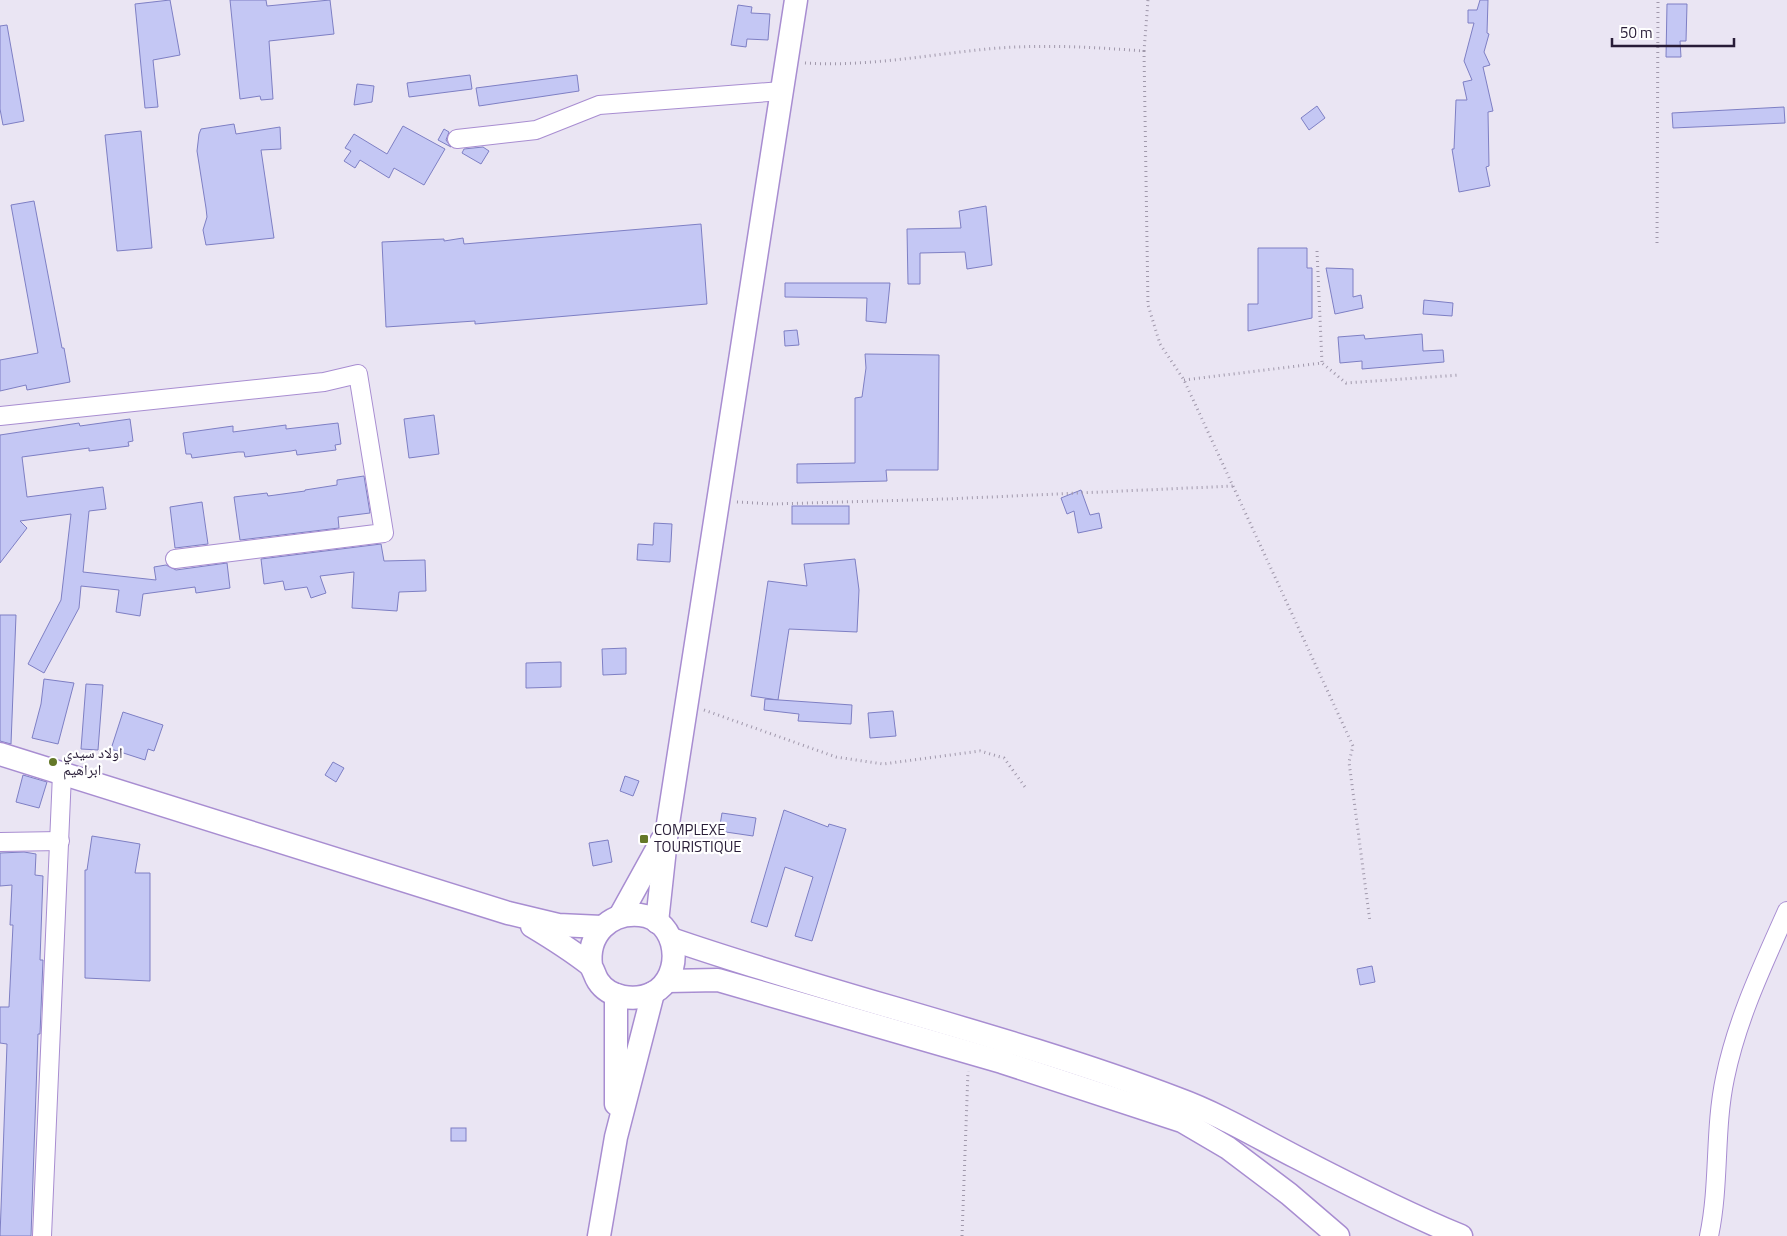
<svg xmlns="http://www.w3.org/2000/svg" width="1787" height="1236" font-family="'Titillium Web','Noto Naskh Arabic',sans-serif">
<rect width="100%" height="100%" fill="#eae5f3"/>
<!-- building -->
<g fill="#c4c7f4" stroke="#7e7fc4">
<polygon points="170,0 180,55 153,60 158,107 145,108 135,4"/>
<polygon points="230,0 266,0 267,6 330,0 334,34 269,41 273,99 261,100 260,96 240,99"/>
<polygon points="1480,0 1488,0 1487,33 1489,34 1484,52 1490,65 1483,67 1493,111 1488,112 1489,166 1486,167 1490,186 1459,192 1452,149 1454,149 1456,100 1467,100 1463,82 1472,80 1464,61 1474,23 1468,23 1468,10 1477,10"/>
<polygon points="1667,4 1687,4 1686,41 1680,41 1681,57 1666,57"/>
<polygon points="738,5 752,7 751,13 770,14 768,40 747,39 746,47 731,45"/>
<polygon points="7,25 24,121 3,125 0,109 0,26"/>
<polygon points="470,75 472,89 409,97 407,83"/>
<polygon points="577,75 579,91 479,106 476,88"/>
<polygon points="357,84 374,86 372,102 354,105"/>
<polygon points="1317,106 1325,118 1309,130 1301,118"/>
<polygon points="1784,107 1785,123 1673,128 1672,113"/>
<polygon points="234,124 236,134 280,127 281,149 261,150 274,238 206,245 203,230 207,217 206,208 197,151 199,134 201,129"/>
<polygon points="403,126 445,149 424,185 394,168 389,178 360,160 355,168 344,161 351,151 345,148 354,134 387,154"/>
<polygon points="444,129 449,132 446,140 451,147 438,140"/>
<polygon points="141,131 152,248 117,251 105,135"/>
<polygon points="483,147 489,151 481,164 462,153 464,149"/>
<polygon points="34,201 62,348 64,348 70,382 27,390 26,385 0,391 0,360 38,353 11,205"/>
<polygon points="986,206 992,265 967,269 965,252 920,253 920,284 908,284 907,229 961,228 959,211"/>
<polygon points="701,224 707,304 475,324 475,321 386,327 382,242 444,239 444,241 463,238 464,244"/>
<polygon points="1258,248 1307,248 1307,268 1312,268 1312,318 1248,331 1248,304 1258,304"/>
<polygon points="1326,268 1353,269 1353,297 1361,295 1363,308 1335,314"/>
<polygon points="785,283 890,283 886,323 866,321 867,298 785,297"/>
<polygon points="1424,300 1453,303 1452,316 1423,314"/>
<polygon points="797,330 799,345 785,346 784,331"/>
<polygon points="1422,334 1423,351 1443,350 1444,362 1362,369 1362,361 1340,363 1338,337 1364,335 1365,339"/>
<polygon points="865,354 939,355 938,470 886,470 887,481 797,483 797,464 855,463 855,398 862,397 866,368"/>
<polygon points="434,415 439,454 409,458 404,419"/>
<polygon points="130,419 133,441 128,442 129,446 89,451 89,448 22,457 27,497 103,487 106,509 89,511 83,572 156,580 154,567 166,565 176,570 227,563 230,588 196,593 195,587 143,594 140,616 116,612 119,590 81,586 79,608 44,673 28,664 61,600 71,514 20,521 27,528 0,563 0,435 79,423 80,426"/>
<polygon points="338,423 341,444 335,445 336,450 297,455 296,450 291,451 245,457 244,452 238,452 192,458 191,454 186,454 183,433 233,426 233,432 286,425 286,429"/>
<polygon points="364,476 370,513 338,517 339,528 240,540 234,497 267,493 268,496 305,491 305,490 337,485 337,480"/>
<polygon points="1081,490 1090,515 1099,513 1102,528 1078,533 1074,511 1067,514 1061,498"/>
<polygon points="202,502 208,544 175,548 170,507"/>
<rect x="792" y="506" width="57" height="18"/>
<polygon points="654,523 672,524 670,562 637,560 638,544 653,545"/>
<polygon points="381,544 384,561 425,560 426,591 399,592 397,611 352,608 354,572 320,576 326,593 311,598 307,587 285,590 283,581 264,584 261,559"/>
<polygon points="855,559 859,590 857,632 789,629 778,700 751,696 768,581 807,586 804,564"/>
<polygon points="0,615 16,615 11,744 0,741"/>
<polygon points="626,648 626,674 603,675 602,649"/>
<polygon points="561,662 561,687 526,688 526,663"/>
<polygon points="44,679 74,683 58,744 32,738 41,704"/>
<polygon points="86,684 103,685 98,750 81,749"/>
<polygon points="765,699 852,705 851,724 798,721 799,714 764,710"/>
<polygon points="893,711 896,736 870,738 868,713"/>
<polygon points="123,712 163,725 154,751 148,749 145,760 111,749"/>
<polygon points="333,762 344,768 336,782 325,775"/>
<polygon points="23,775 47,782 39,808 16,802"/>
<polygon points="625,776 639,781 633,796 620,791"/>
<polygon points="784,810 828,827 829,824 846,829 812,941 795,936 813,877 785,867 767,927 751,922"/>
<polygon points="722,813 756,818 753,836 719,831"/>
<polygon points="92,836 140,844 135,873 150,873 150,981 85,978 85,870 87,870"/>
<polygon points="608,840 612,862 593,866 589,843"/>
<polygon points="24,852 36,854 35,875 43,876 40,960 43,960 40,1034 38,1034 31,1236 0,1236 7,1044 0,1043 0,1007 9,1007 13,925 10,925 12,885 0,886 0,853"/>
<polygon points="1372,966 1375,982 1360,985 1357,969"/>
<rect x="451" y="1128" width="15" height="13"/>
</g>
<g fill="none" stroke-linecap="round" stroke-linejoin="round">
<!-- minor casing -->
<g stroke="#a88dd1" stroke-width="20">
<g id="minor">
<polyline points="457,139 536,130 599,105 782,91"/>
<polyline points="0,416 324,382 358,374 384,533 175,559"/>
<polyline points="0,842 60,841"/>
<polyline points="42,1236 62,774"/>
<path d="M1709 1236C1720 1184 1714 1130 1725 1078 1737 1019 1763 965 1787 911"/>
</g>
</g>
<!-- major casing -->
<g stroke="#a88dd1" stroke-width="25">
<g id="major">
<polyline points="0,754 508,913 558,925 602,927"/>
<polyline points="620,916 662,840"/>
<polyline points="657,922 667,830 796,0"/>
<path d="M532 926C552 938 571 950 589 964 594 969 594 975 598 981 609 998 635 1002 653 993 685 976 679 919 640 915 609 912 587 935 591 966"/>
<path d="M671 939C839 997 1012 1036 1178 1099 1219 1114 1257 1137 1296 1157 1350 1185 1405 1213 1461 1236"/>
<polyline points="667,981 718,980 1002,1062 1182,1121 1228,1148 1289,1194 1338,1236"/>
<polyline points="616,995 616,1104"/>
<polyline points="599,1236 616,1137 653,993"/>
</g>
</g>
<!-- path -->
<g stroke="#a098ab" stroke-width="3" stroke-dasharray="1 4" stroke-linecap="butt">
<polyline points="1144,51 1148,305 1160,344 1184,380 1353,746 1349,762 1370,922"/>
<path d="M805 63C866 67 927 55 987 49 1040 44 1091 47 1144 51L1148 0"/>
<polyline points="1657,243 1658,0"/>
<polyline points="1317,251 1322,363"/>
<polyline points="1184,380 1322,363 1346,383 1460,375"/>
<polyline points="737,502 773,504 946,499 1233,486"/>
<polyline points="704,710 836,757 883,764 980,751 1004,758 1025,787"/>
<polyline points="962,1236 968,1071"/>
</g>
<!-- minor -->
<use href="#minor" stroke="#fff" stroke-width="18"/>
<!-- major -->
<use href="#major" stroke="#fff" stroke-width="22"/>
</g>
<!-- markers -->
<g fill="#647828" stroke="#fff" stroke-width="2">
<circle cx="53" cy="762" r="5"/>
<rect x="639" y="834" width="10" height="10" rx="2.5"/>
</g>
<g text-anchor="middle" stroke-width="4.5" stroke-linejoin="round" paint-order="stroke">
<!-- poi labels -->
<g font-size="15" fill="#281c37" stroke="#fff" text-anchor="start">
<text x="63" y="758">اولاد سيدي<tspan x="63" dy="17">ابراهيم</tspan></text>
<text x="654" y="835">COMPLEXE<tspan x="654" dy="17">TOURISTIQUE</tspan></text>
</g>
</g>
<!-- scale -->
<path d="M1612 38v8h122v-8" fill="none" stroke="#281c37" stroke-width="2.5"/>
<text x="1620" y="38" font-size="15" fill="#281c37" stroke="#ffffff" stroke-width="4" paint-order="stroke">50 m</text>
</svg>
